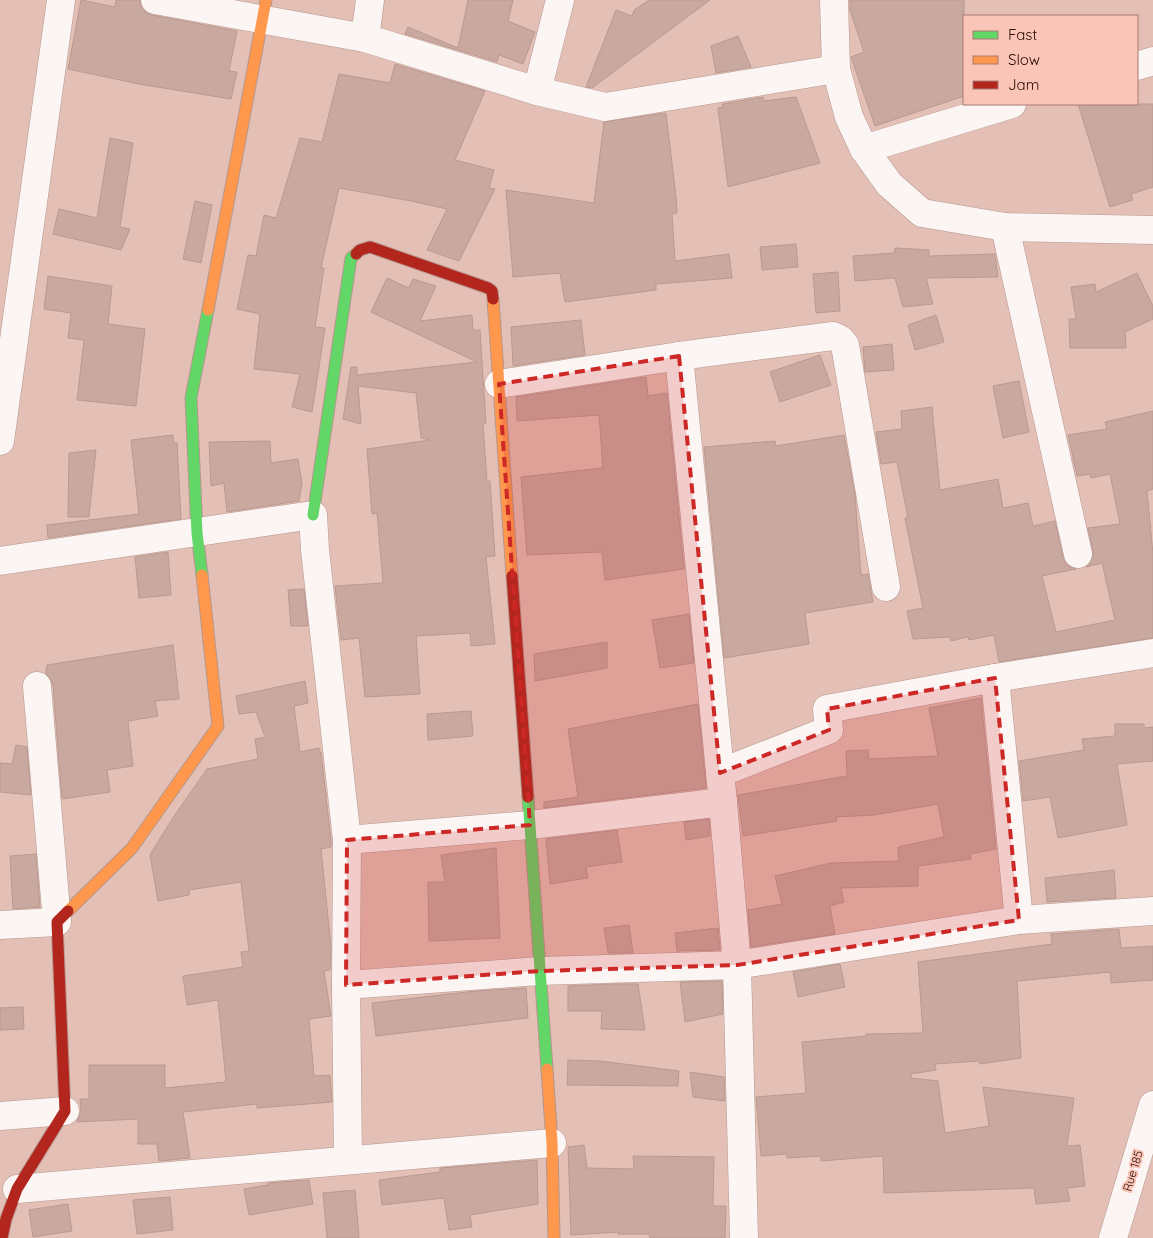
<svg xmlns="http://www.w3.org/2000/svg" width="1153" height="1238" font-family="Quicksand,sans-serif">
<rect width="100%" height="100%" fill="#e4bfb5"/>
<!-- building -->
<g fill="#c9a8a0" stroke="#b99991">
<polygon points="81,0 115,7 116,0 140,0 141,6 145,12 152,15 237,31 229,71 237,72 231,99 139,84 68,69"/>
<polygon points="468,0 513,0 508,21 535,32 523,64 499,55 497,62 405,34 408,27 458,48"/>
<polygon points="649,0 710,0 592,88 586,87 616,10 632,16 634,10"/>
<polygon points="850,0 964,0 964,96 875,126 851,57 864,52 850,10"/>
<polygon points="738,36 751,67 716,73 711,46"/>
<polygon points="395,64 485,91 455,160 494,170 489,188 495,189 459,261 427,250 447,209 411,201 339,188 321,268 324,268 315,327 325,328 312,412 292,407 300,374 254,369 260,314 237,309 248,255 256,256 264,215 276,218 300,138 322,142 339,74 390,83"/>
<polygon points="763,97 764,101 796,97 820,163 728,187 718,108 723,107 722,104"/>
<polygon points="1078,104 1153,104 1153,187 1131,194 1133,200 1110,207"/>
<polygon points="666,113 676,197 677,213 672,214 675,261 729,254 732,278 656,284 656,290 565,302 560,273 513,277 506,190 594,203 604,122"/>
<polygon points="110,138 133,143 120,227 130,229 121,250 53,234 59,209 97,218"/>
<polygon points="195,201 212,205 201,263 183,259"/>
<polygon points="796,244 798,267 762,270 760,247"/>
<polygon points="895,248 929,250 929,256 995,254 998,277 926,278 933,304 903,307 895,278 855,281 853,256 894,253"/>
<polygon points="838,272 840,311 816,313 813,274"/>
<polygon points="1137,273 1153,306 1153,319 1125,332 1126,348 1070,348 1069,319 1076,319 1071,287 1095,284 1096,292"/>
<polygon points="48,276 112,286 108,324 145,329 136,406 77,400 84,340 68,338 71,313 44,309"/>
<polygon points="387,278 409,288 413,279 436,286 420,321 472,315 473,330 480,330 486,423 483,424 487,481 490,481 495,556 486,557 495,644 471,646 470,633 416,636 420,694 365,697 359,638 341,640 335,586 383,583 377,513 372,514 367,449 430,440 421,438 416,393 358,386 361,424 343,419 351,367 357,367 357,375 477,362 371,312"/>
<polygon points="936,315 944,342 915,350 908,325"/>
<polygon points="581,320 585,355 513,366 511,327"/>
<polygon points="892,344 894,370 865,372 863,347"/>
<polygon points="820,355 831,385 780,402 770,372"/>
<polygon points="646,377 648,396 667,393 684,569 605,580 602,552 527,555 521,477 603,468 599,415 517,421 516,397"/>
<polygon points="1019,381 1029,432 1003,438 993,386"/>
<polygon points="932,407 940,490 998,479 1003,508 1028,503 1033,526 1055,521 1063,558 1067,565 1076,569 1042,576 1056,632 1115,620 1102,563 1086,567 1093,558 1093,551 1088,528 1120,524 1110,474 1091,478 1090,474 1077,476 1068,435 1107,429 1105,422 1153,411 1153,489 1147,491 1153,554 1153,638 999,662 994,635 969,640 968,637 951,641 950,637 913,639 907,611 923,608 905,518 908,518 897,462 881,464 876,432 902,429 901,411"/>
<polygon points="173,435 174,443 177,443 181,519 48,538 47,525 139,514 131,440"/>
<polygon points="844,435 855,495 861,575 868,574 873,602 805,613 809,644 724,658 704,447 775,441 776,446"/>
<polygon points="270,441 271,463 298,459 302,484 299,501 227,512 224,483 211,486 209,442"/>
<polygon points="96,450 89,517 68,517 69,453"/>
<polygon points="168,552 171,595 139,598 135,557"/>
<polygon points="304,589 308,626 291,626 288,590"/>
<polygon points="689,614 694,663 660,668 652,620"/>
<polygon points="607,642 607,668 535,681 534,654"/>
<polygon points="173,645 179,699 155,701 158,716 128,721 133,766 107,770 110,792 62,799 53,685 50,678 46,674 47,665"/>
<polygon points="305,681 308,703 294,706 300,752 319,748 320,752 321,752 331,841 331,847 321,849 331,947 330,970 324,971 331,1016 309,1019 314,1076 330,1075 332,1102 257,1108 257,1104 183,1112 190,1158 159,1161 157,1144 138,1144 138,1119 77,1122 81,1111 80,1099 89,1099 89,1065 165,1065 165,1088 226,1082 218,1000 187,1005 183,976 243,967 241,952 249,951 241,882 189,890 189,895 158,901 150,855 172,819 207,769 258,759 255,739 265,737 256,712 239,714 236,696"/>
<polygon points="981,698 996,849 970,854 971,859 918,866 918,886 841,888 844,902 830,906 835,934 751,947 748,910 782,904 775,876 831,863 899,861 898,847 944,837 938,804 874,815 836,817 837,821 743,836 738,795 847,776 846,751 868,750 869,759 938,756 929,708"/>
<polygon points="698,704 706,788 544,808 544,802 578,797 568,729"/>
<polygon points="471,711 473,736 428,740 427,714"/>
<polygon points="1115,724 1144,724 1144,728 1153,727 1153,761 1117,764 1127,825 1058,838 1050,797 1023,801 1019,761 1084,750 1082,739 1115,736"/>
<polygon points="16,745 27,747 31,795 0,792 0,763 12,764"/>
<polygon points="709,819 710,836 686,840 684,822"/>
<polygon points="617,830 622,862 586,867 588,878 550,884 546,839"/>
<polygon points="496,848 500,938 429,941 428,882 445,882 441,855"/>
<polygon points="36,854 40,907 13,909 10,856"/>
<polygon points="1114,870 1116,898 1047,902 1045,878"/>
<polygon points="629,925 633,953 608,953 604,928"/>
<polygon points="718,928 720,950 677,951 675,933"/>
<polygon points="1119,929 1121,948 1153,946 1153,980 1111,983 1110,972 1017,981 1021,1058 980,1064 979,1061 935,1064 936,1070 911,1074 911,1078 938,1081 945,1133 989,1126 983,1087 1074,1098 1067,1146 1080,1145 1085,1186 1067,1188 1070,1201 1036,1204 1034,1188 884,1193 883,1156 821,1161 821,1156 787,1158 787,1154 761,1156 756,1097 806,1093 802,1042 866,1036 866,1034 923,1033 918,962 1052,944 1051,934"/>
<polygon points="840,964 845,987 798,997 793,972"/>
<polygon points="722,981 723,1014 685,1022 680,982"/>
<polygon points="612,984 638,984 645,1030 601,1029 602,1011 568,1011 568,986"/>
<polygon points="526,988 528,1018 376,1036 372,1003 475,991"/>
<polygon points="23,1007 24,1029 0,1030 0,1008"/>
<polygon points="568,1060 600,1061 679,1071 678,1086 567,1085"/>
<polygon points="690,1072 724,1077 725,1101 693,1097"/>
<polygon points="584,1145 587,1168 634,1169 633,1156 714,1157 713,1206 726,1206 725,1238 650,1238 649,1234 618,1234 619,1232 571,1235 568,1147"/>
<polygon points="537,1160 538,1204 470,1215 472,1227 449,1230 444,1198 382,1205 379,1180 440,1172 440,1168"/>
<polygon points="309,1180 313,1204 249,1215 244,1189 268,1185 268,1183"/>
<polygon points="355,1190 359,1238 327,1238 323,1193"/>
<polygon points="170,1197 173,1230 137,1234 133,1200"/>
<polygon points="68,1204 72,1231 33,1237 29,1210"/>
</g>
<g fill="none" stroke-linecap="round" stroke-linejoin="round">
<!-- street casing -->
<g stroke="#b6978e" stroke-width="29">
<g id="street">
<polyline points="155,0 365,38 537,91 605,107 836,69"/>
<polyline points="834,0 836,69 849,117 864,149 889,184 922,213 1005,227 1153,230"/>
<polyline points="365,38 370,0"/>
<polyline points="1137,66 1153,61"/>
<polyline points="537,91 560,0"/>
<polyline points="864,149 1012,104"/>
<polyline points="1005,227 1078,554"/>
<polyline points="679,356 723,802 737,965 744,1238"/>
<polyline points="499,384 679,356 833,336 840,339 845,345 886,587"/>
<polyline points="0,441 61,0"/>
<polyline points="0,561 313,515 315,550 347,840 346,985 348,1160"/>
<polyline points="995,678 1019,920"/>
<polyline points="720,773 829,730 827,709 995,678 1153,653"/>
<polyline points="347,840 530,825 723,802"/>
<polyline points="0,925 57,922 37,686"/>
<polyline points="346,985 540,971 737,965 1019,920 1153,911"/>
<polyline points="0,1116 65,1111"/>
<polyline points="17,1189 552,1143"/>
<polyline points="1113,1238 1153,1105"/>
</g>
</g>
<!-- fast casing -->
<g stroke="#b6978e" stroke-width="13">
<g id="fast">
<polyline points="313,515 351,258 356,254"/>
<polyline points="202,575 197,533 191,398 208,310"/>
<polyline points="528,797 547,1069"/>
</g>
</g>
<!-- slow casing -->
<g stroke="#b6978e" stroke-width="13">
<g id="slow">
<polyline points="493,299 512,576"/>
<polyline points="208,310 266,0"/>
<polyline points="68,911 132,848 218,726 202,575"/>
<polyline points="547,1069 552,1143 554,1238"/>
</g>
</g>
<!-- jam casing -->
<g stroke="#b6978e" stroke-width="13">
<g id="jam">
<polyline points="356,254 360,250 370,247 488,288 492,291 493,299"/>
<polyline points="512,576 528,797"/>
<polyline points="2,1238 6,1219 17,1189 65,1111 57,922 68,911"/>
</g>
</g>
<!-- street -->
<use href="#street" stroke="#fbf5f4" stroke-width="28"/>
<!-- fast -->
<use href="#fast" stroke="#63d668" stroke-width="11"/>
<!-- slow -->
<use href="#slow" stroke="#ff974d" stroke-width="11"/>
<!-- jam -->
<use href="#jam" stroke="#b3261e" stroke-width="11"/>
</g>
<!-- marked area -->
<path fill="#cd2726" fill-opacity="0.2" stroke="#cd2726" stroke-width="4" stroke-dasharray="10 6" stroke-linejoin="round" d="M679 356 720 773 829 730 827 709 995 678 1019 920 737 965 540 971 346 985 347 840 530 825 499 384Z"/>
<g text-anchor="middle" stroke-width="4" stroke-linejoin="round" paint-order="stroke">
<!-- street labels -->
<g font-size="12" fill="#2a0c05" stroke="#fac5b7">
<text transform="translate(1133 1171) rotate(-73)" y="4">Rue 185</text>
</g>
</g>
<!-- legend -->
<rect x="963" y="15" width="175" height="90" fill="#fac5b7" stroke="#a77b70"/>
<rect x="973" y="31" width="25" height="8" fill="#63d668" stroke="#a77b70"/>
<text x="1008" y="40" font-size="15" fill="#2a0c05">Fast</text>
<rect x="973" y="56" width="25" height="8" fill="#ff974d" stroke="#a77b70"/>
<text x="1008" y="65" font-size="15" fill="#2a0c05">Slow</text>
<rect x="973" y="81" width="25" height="8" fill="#b3261e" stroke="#a77b70"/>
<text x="1008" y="90" font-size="15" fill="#2a0c05">Jam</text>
</svg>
